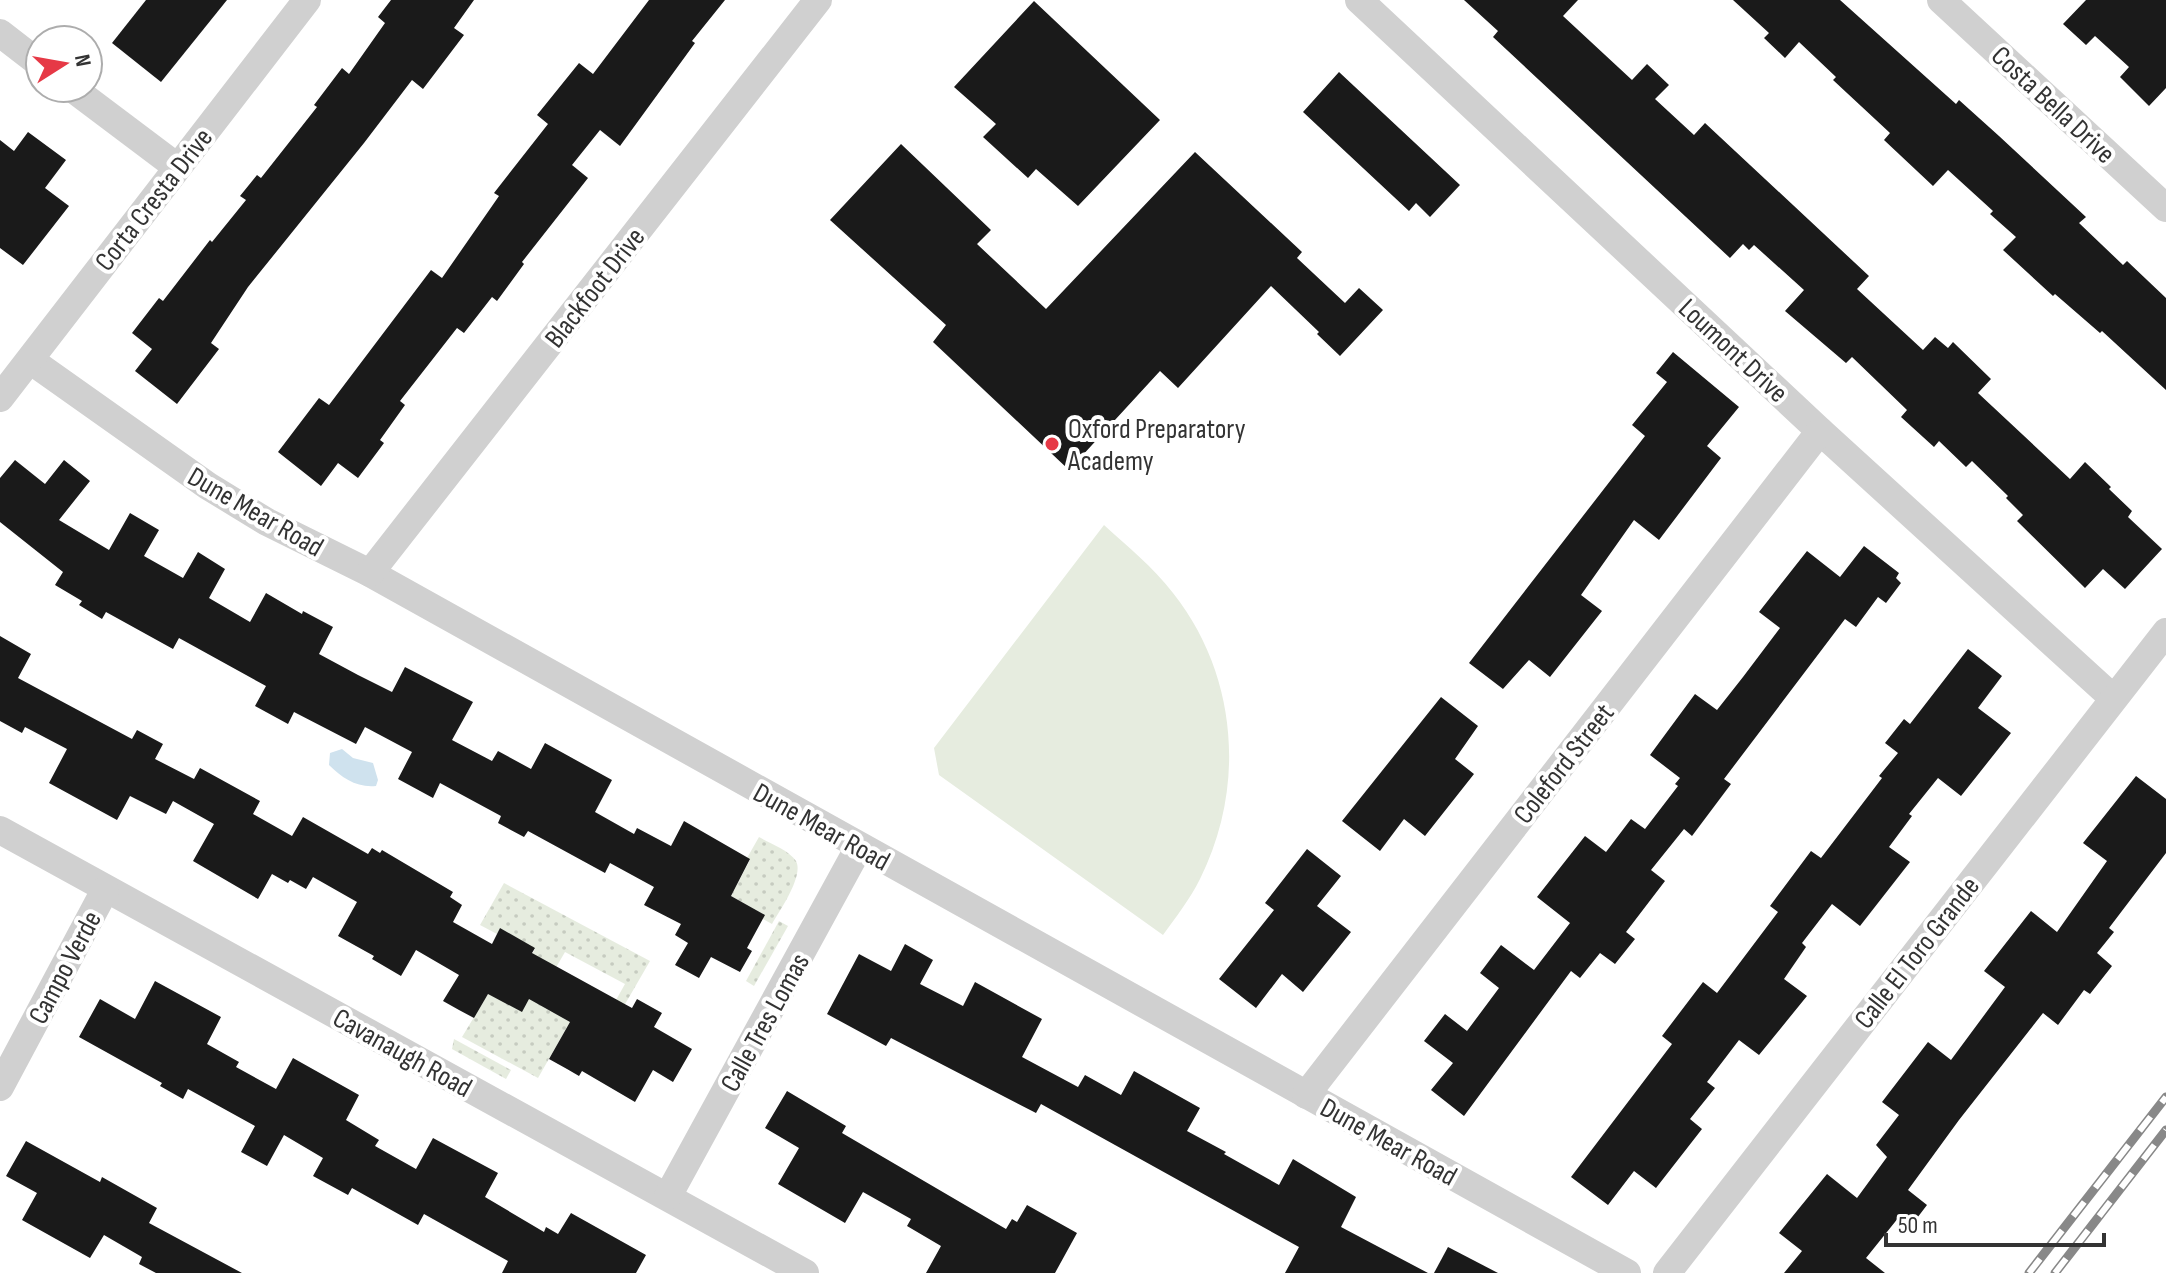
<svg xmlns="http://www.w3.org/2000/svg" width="2166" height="1273" font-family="'Sofia Sans Condensed',sans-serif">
<defs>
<pattern id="grass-dots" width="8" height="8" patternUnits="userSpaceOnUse" patternTransform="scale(2)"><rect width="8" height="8" fill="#e6ecdf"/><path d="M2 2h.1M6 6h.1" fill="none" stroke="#c6cbc0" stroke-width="1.8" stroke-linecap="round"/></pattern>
</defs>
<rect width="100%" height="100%" fill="#fff"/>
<!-- grass -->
<g fill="url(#grass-dots)">
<path d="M759 837C769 843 789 850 796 861 804 876 780 910 772 924L763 919 764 915 731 896 750 860 747 858Z"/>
<polygon points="504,883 650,961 602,1044 593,1041 625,984 565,952 536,1002 570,1022 538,1078 462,1037 488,994 526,965 535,949 500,928 497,934 480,925"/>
<polygon points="779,921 788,926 754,986 746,981"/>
<polygon points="454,1039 511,1070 506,1079 452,1049"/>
</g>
<!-- park -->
<path fill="#e6ecdf" d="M1104 525C1128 547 1153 567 1173 593 1238 675 1246 787 1200 879 1190 899 1176 917 1163 935L939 775 934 748Z"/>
<!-- water -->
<path fill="#cfe2ee" d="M342 749 353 758 373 763 378 780 376 786C357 788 342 778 329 765L330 753Z"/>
<!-- building -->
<g fill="#1a1a1a">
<polygon points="146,0 227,0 161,82 112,43"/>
<polygon points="391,0 474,0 454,28 464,35 423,89 412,80 364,143 248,287 211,343 219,349 177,404 135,371 152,349 132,333 159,298 163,301 210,240 212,242 246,200 240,196 257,175 261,178 317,107 314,105 342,68 349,74 385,23 378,17"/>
<polygon points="649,0 725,0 692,41 695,43 620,146 600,130 572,165 588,178 522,262 524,264 497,301 492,297 464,333 457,328 400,401 405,405 380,440 384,443 358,478 338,463 321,486 278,452 319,398 329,405 431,270 442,278 499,196 494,193 548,124 537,115 579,63 593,74"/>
<polygon points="1464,0 1578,0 1563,16 1632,80 1647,64 1669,85 1655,99 1694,135 1705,123 1869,276 1857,289 1923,350 1935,337 1948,348 1953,342 1991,379 1978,393 2070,479 2085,462 2111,487 2109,489 2132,511 2128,517 2162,549 2125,589 2103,569 2085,588 2017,521 2023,515 2006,498 2008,496 1972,461 1966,467 1939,441 1934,447 1901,417 1907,410 1852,357 1846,363 1785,311 1804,290 1754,245 1749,250 1743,244 1730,258 1493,37 1498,31"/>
<polygon points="1733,0 1840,0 1956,104 1959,100 1999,136 2086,217 2079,223 2123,265 2127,261 2166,298 2166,390 2102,331 2100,333 2055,294 2053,296 2003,250 2016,237 1990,214 1993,211 1948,170 1933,186 1884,140 1890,133 1833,80 1836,77 1799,42 1785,58 1764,38 1769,33"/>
<polygon points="2086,0 2166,0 2166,88 2149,106 2120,77 2129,67 2095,36 2086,45 2063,24"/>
<polygon points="1034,1 1160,120 1078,206 1036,169 1028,178 983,137 996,124 954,87"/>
<polygon points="1339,72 1460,185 1430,217 1416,203 1409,211 1303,112"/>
<polygon points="28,132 66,160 45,188 69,206 23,265 0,248 0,140 14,151"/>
<polygon points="901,144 991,230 977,244 1046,309 1195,152 1302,252 1297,258 1345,303 1359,288 1383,310 1340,356 1317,334 1319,332 1271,286 1178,388 1160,371 1069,470 933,342 946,325 830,220"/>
<polygon points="1673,352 1739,407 1707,446 1721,458 1659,540 1634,520 1581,595 1602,611 1550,677 1529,660 1503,689 1469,663 1645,436 1632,425 1667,382 1656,373"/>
<polygon points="15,460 45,484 64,460 90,481 59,520 109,550 130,513 159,530 144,556 183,578 198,552 225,569 209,598 250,622 266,593 302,614 303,611 333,627 319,654 358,675 392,692 405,667 473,702 452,740 492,761 498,751 531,769 545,743 612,780 595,812 634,834 637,828 671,846 684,821 750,859 731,896 765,915 747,948 752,951 740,972 711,957 699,978 675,965 688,943 675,935 681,924 644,905 654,887 610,863 605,873 528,831 524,837 498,823 501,816 440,783 433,798 398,779 412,752 365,727 356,744 294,712 288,724 255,706 266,686 179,638 173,649 106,612 102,619 79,605 82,601 55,585 63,572 0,522 0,478"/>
<polygon points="1864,546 1899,573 1896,578 1901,583 1886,603 1878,597 1856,627 1845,619 1724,779 1731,784 1692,836 1684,829 1651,870 1665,881 1626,932 1635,939 1615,964 1600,953 1580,978 1571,971 1464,1116 1431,1090 1453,1063 1424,1041 1445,1014 1467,1031 1499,988 1480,973 1501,945 1534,970 1570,923 1537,897 1585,836 1606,852 1631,819 1645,829 1678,786 1675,784 1680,778 1650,755 1695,694 1717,710 1743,677 1780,628 1759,612 1807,551 1840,577"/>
<polygon points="0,636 31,654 18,678 132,739 137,730 163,744 155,759 194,779 200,768 260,801 253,814 292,836 303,817 368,854 372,848 380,853 382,850 453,892 450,897 462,905 453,922 492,944 500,928 535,948 532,953 632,1008 637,999 662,1013 654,1027 692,1049 673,1082 653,1070 635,1102 582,1071 579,1076 567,1069 549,1059 570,1022 529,999 522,1012 488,994 474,1018 459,1010 443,1001 459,975 416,950 401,976 372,959 374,956 338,936 357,902 313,877 306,889 290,880 288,883 272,874 258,899 193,861 214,824 173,801 166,814 130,796 117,820 49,783 67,749 25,727 22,733 0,721"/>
<polygon points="1968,649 2002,676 1978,708 2011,733 1961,796 1938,778 1909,814 1912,816 1889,847 1910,862 1860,926 1832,904 1802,943 1806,947 1784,979 1807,996 1759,1055 1739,1040 1707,1082 1715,1088 1690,1119 1702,1129 1656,1188 1634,1171 1608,1205 1571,1177 1672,1044 1662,1036 1703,982 1717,993 1778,912 1770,906 1811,851 1821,858 1882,778 1879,776 1898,753 1885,743 1904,719 1910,724"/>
<polygon points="1441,697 1478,726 1455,759 1474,774 1425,836 1404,819 1380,851 1342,821"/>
<polygon points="2136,776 2166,799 2166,853 2109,928 2114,932 2097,953 2112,966 2090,994 2084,990 2058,1025 2043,1013 1959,1120 1908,1190 1927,1205 1911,1226 1899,1217 1866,1258 1885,1273 1784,1273 1802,1251 1779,1233 1827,1174 1857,1198 1887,1157 1876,1145 1899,1115 1882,1102 1928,1042 1951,1060 2005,987 1984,971 2031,911 2057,932 2107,861 2083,843"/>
<polygon points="1307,849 1341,876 1317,906 1351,932 1303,992 1282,974 1256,1008 1219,979 1274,910 1265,903"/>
<polygon points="905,944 933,960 920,984 963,1006 975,982 1042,1019 1022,1057 1078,1087 1085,1075 1121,1095 1134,1071 1200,1108 1187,1131 1226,1152 1224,1154 1279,1185 1293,1159 1356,1197 1341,1227 1428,1273 1285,1273 1299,1247 1041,1104 1036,1113 891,1038 886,1046 827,1014 859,954 891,971"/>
<polygon points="155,981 221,1017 207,1044 239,1062 236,1067 276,1089 293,1058 359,1095 346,1120 379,1140 375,1146 416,1169 433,1138 498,1173 485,1197 544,1232 546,1227 558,1234 571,1213 646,1255 636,1273 502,1273 508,1261 424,1214 418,1225 352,1188 348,1195 313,1176 323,1158 284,1135 267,1166 241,1152 255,1126 188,1089 183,1099 160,1086 162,1083 79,1037 100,999 135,1019"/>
<polygon points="787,1091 846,1126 842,1133 1006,1229 1012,1219 1017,1222 1027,1205 1077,1233 1055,1273 926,1273 941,1246 907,1226 911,1219 863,1192 845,1223 778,1184 799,1148 765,1128"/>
<polygon points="26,1141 100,1182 102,1177 157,1208 149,1223 242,1273 156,1273 139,1264 142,1257 104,1235 90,1258 22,1220 37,1193 6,1176"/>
<polygon points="1448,1247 1498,1273 1434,1273"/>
</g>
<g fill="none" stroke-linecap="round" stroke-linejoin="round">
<!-- street -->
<g stroke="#d0d0d0" stroke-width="28">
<polyline points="1359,0 1820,431 2113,698"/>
<polyline points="1941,0 2166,208"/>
<polyline points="0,33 40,64"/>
<polyline points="72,88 177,167"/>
<polyline points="30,360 208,486 267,522 370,573 1627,1273"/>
<polyline points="0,398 307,0"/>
<polyline points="370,573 818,0"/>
<polyline points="0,830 805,1273"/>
<polyline points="0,1087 105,890"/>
<polyline points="1306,1095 1820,431"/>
<polyline points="668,1196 859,847"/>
<polyline points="1667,1273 2166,632"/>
</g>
<!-- rail casing -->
<g stroke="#888" stroke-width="9">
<g id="rail">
<polyline points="2029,1273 2166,1097"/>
<polyline points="2055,1273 2166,1130"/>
</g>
</g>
<!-- rail -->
<use href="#rail" stroke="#fff" stroke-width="6" stroke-dasharray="18" stroke-linecap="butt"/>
</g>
<!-- markers -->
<circle fill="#e63946" stroke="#fff" stroke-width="3" cx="1052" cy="444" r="8"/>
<g text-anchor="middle" stroke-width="8" stroke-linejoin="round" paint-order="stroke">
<!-- street labels -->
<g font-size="28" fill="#333" stroke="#fff">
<text transform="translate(2054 104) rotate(43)" y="10">Costa Bella Drive</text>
<text transform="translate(153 199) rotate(-52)" y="10">Corta Cresta Drive</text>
<text transform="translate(594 287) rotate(-52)" y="10">Blackfoot Drive</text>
<text transform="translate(1734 350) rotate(43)" y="10">Loumont Drive</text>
<text transform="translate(256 511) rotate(30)" y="10">Dune Mear Road</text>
<text transform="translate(1563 763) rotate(-52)" y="10">Coleford Street</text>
<text transform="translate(822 826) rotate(29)" y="10">Dune Mear Road</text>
<text transform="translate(1916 952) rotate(-52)" y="10">Calle El Toro Grande</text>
<text transform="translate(64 967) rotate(-62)" y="10">Campo Verde</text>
<text transform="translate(764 1022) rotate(-61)" y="10">Calle Tres Lomas</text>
<text transform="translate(403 1052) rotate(29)" y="10">Cavanaugh Road</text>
<text transform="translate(1389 1141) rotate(29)" y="10">Dune Mear Road</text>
</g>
<!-- poi labels -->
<g font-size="28" fill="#333" stroke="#fff" text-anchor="start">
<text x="1068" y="438">Oxford Preparatory<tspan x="1068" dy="32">Academy</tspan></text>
</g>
</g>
<!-- north arrow -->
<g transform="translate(64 64) rotate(79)"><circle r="38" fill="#ffffff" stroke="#adadad" stroke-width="2"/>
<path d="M0-6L14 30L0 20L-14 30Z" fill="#e63946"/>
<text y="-12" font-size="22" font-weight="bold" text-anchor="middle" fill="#333333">N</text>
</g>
<!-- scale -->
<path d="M1886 1233v12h218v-12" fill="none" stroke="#333333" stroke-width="4"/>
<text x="1898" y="1233" font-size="24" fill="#333333" stroke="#ffffff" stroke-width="6" paint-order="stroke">50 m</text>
</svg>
